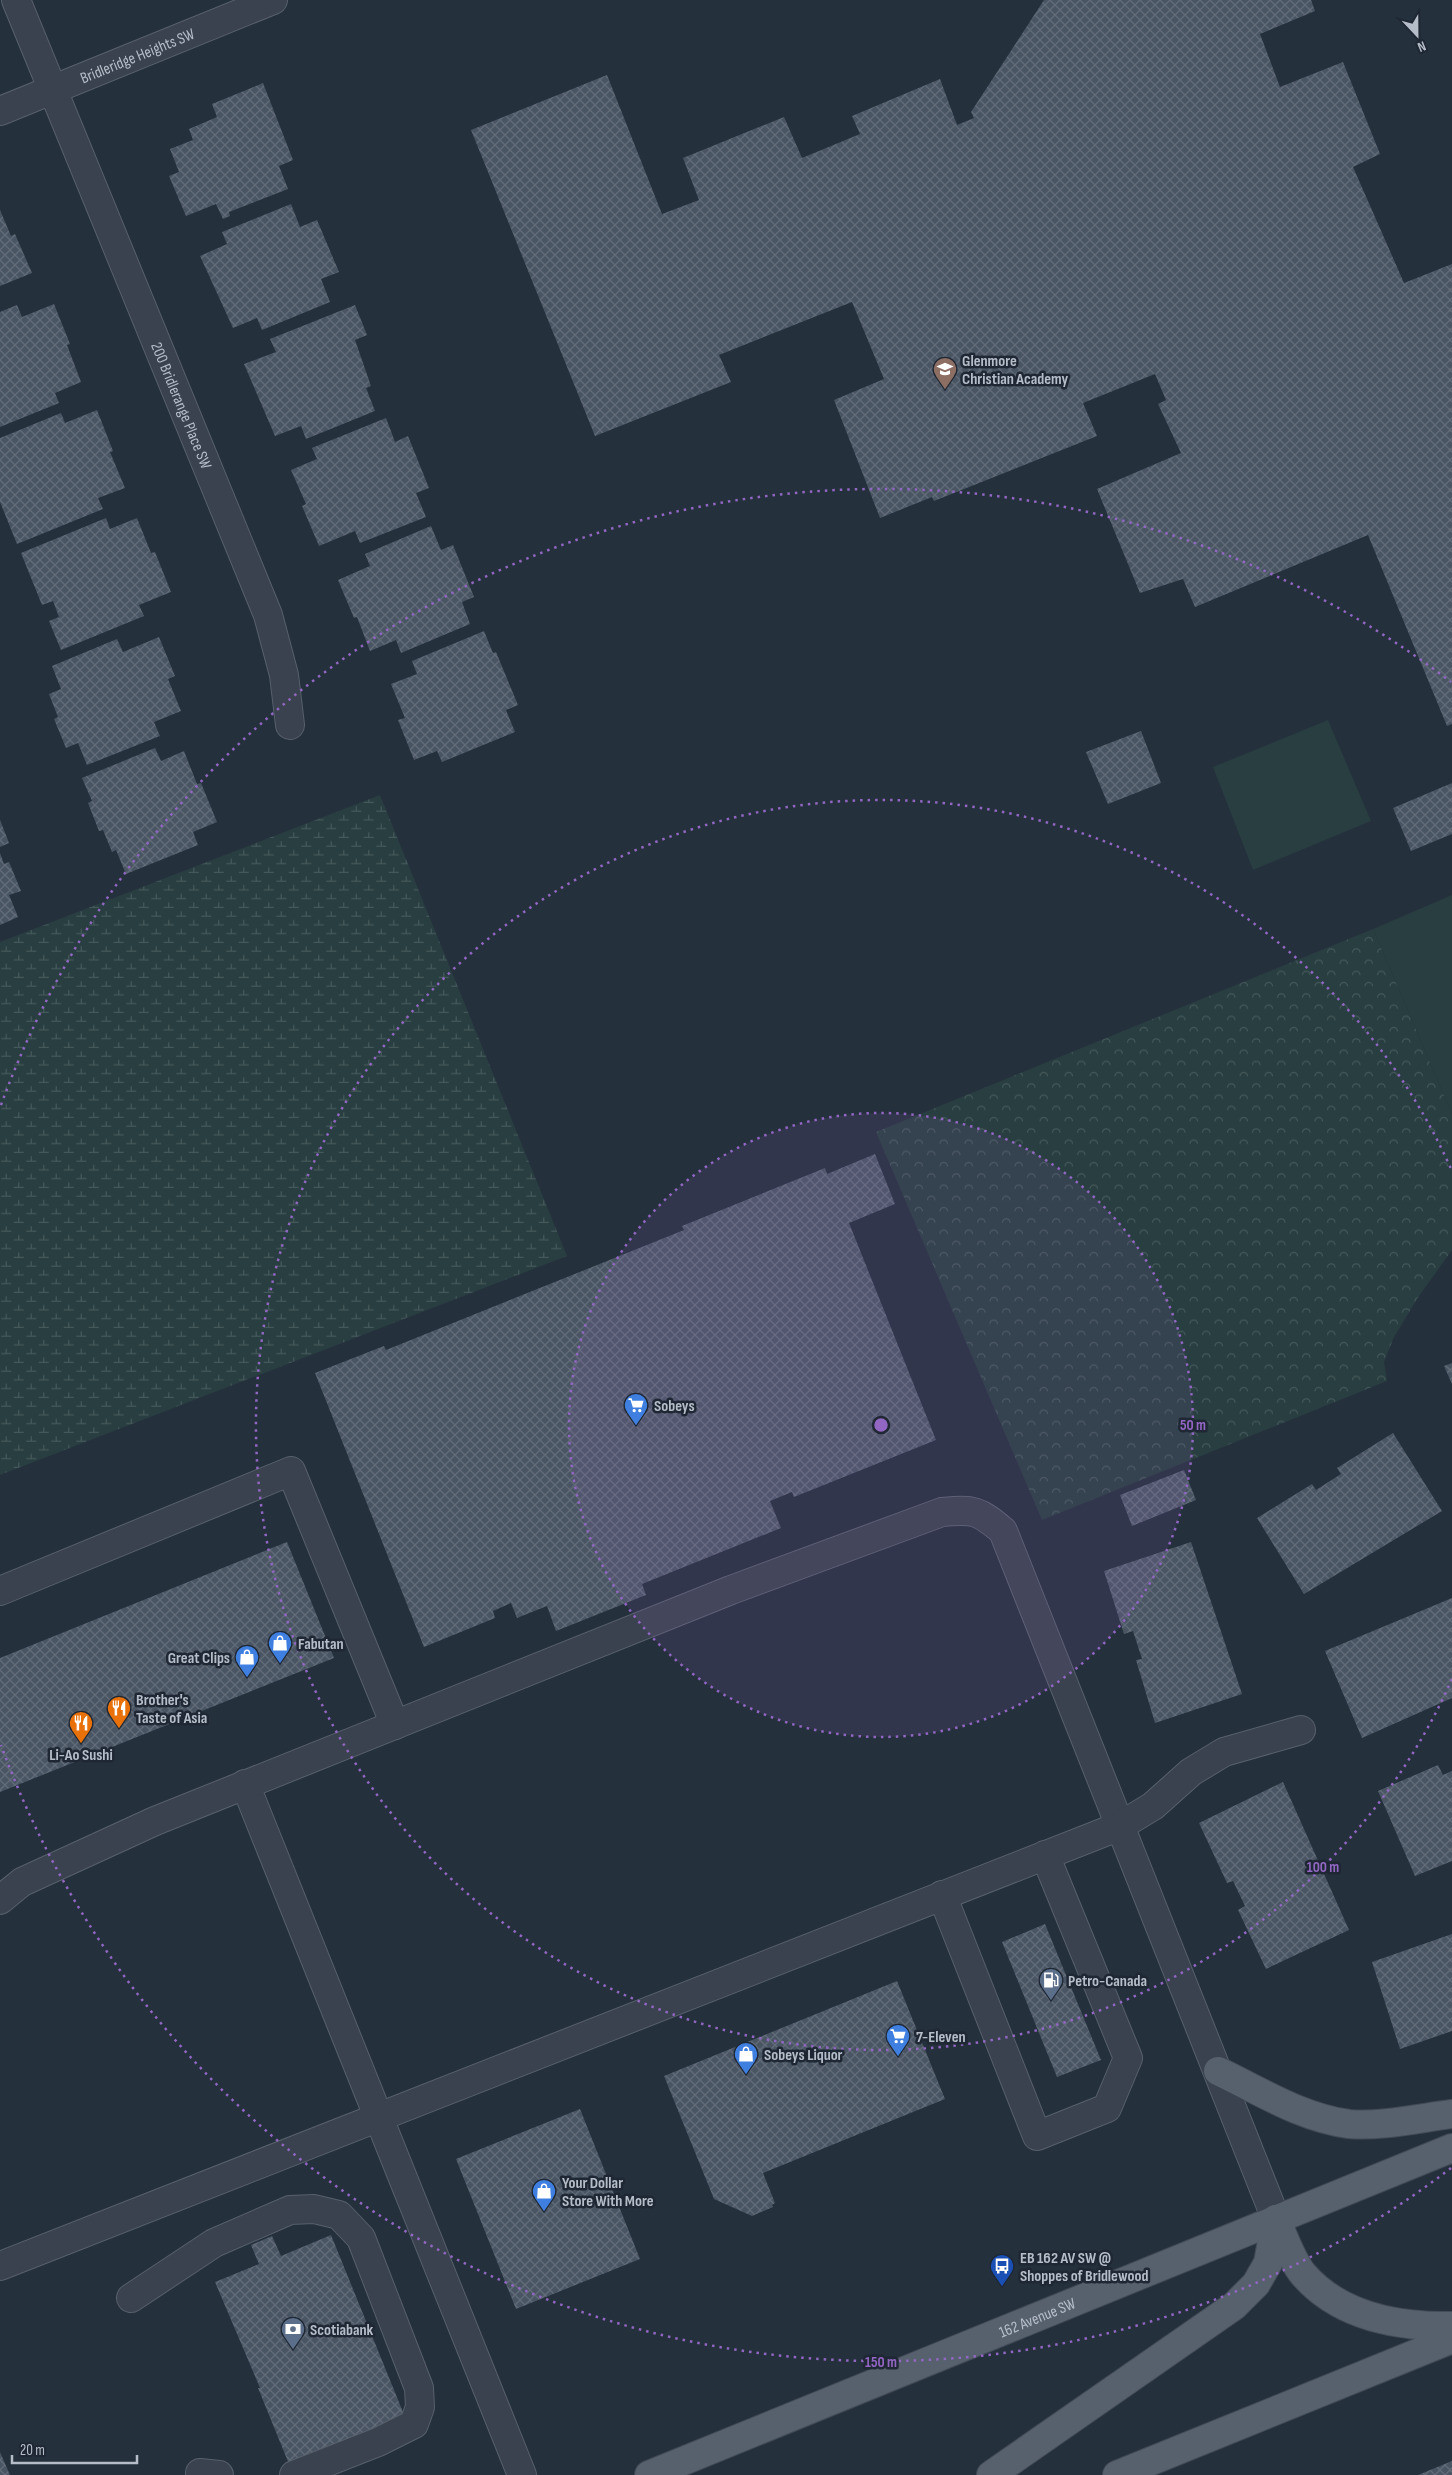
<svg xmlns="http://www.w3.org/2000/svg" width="1452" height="2475" font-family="'Sofia Sans Condensed',sans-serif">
<defs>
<pattern id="forest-crowns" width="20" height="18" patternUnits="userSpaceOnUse" patternTransform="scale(1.25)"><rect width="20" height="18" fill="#283e40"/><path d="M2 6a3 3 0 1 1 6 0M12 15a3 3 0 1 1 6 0" fill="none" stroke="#45585a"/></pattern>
<pattern id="wetland-marsh" width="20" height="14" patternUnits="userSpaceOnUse" patternTransform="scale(1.25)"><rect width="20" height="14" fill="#283e40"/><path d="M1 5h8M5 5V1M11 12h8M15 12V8" fill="none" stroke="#45585a"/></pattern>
<pattern id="building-cross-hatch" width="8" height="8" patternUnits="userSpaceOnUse" patternTransform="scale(1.25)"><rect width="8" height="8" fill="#4a5564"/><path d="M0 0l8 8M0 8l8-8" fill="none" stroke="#626c79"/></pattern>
</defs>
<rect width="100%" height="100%" fill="#25303d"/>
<!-- green -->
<g fill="#283e40">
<polygon points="1328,720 1371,821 1253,870 1213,767"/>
<polygon points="1452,895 1452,1114 1373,929"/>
</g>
<!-- forest -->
<polygon fill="url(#forest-crowns)" points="1373,929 1452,1114 1452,1250 1419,1296 1394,1337 1384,1362 1387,1381 1042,1520 876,1132"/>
<!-- wetland -->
<polygon fill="url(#wetland-marsh)" points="380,795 567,1256 0,1475 0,942"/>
<!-- building -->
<g fill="url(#building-cross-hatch)">
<polygon points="1044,0 1311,0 1315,11 1260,34 1280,87 1343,62 1380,154 1353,167 1404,283 1452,264 1452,724 1447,726 1368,535 1195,607 1183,579 1140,593 1097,489 1181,453 1158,404 1166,400 1155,374 1083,403 1097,436 934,501 932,497 880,518 834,400 884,379 852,302 719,355 731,382 595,436 471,130 607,75 662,214 699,200 683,158 784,117 802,158 860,134 852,116 940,79 957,125 974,118 971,112"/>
<polygon points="263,83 293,160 279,166 288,189 229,212 230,216 223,219 216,204 186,216 169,176 179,172 170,149 193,140 189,129 217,117 212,104"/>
<polygon points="291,204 300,227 317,220 339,272 321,279 330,302 262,330 257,318 233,328 200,256 227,244 222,232"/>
<polygon points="0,210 11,236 15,234 32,273 0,286"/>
<polygon points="54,304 70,344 67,345 81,382 55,393 59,403 0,427 0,312 17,305 22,317"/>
<polygon points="355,305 367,335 355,340 371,386 366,388 375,411 306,439 301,426 275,436 244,364 276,352 270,339"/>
<polygon points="97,410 113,451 110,452 125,488 98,498 103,509 17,544 0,502 0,438 61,413 65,423"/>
<polygon points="386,418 395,442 408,436 429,488 416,493 426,517 360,543 355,531 319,546 302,506 306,504 291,470 317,459 312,448"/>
<polygon points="106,518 110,529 137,518 151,553 155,552 171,592 139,605 144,616 61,650 49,621 59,617 53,601 42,605 21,553"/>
<polygon points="431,526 441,550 453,545 474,597 462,602 470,624 401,653 396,640 370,651 357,617 354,618 338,580 370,566 365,554"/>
<polygon points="484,631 493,653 496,652 518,705 506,710 515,732 442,762 437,751 414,760 398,720 405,718 391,684 417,674 412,661"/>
<polygon points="159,637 175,676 168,679 181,711 154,722 160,736 87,765 78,743 66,748 54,719 58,717 49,694 61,689 52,666 117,639 123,652"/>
<polygon points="1141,731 1161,783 1108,804 1086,752"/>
<polygon points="155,748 161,761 184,751 197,784 201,783 217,822 193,832 198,845 126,874 116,850 112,852 103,830 99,831 88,803 92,801 82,778"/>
<polygon points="1452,783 1452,834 1411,851 1393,808"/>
<polygon points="0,820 9,843 0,847"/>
<polygon points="0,853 4,864 9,862 21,891 9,895 18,917 0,925"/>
<polygon points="875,1154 895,1204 849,1223 936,1440 794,1497 792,1492 770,1501 781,1528 642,1584 646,1595 556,1631 547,1606 517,1618 511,1603 493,1611 495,1618 424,1647 315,1373 384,1346 386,1350 684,1230 682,1226 825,1168 827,1174"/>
<polygon points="1452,1363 1452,1384 1444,1366"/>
<polygon points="1393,1433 1442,1511 1304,1594 1257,1518 1312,1484 1316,1490 1341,1474 1337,1468"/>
<polygon points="1184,1470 1196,1500 1132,1526 1120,1495"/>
<polygon points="287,1542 334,1658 0,1792 0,1658"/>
<polygon points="1191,1542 1242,1694 1155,1723 1136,1660 1142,1659 1133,1631 1124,1634 1104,1571"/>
<polygon points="1452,1598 1452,1698 1362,1738 1325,1651"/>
<polygon points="1438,1765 1443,1775 1452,1771 1452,1861 1415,1876 1378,1791"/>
<polygon points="1283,1782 1349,1930 1266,1969 1238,1910 1245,1906 1233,1881 1227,1883 1199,1823"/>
<polygon points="1045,1924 1101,2060 1057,2077 1002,1942"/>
<polygon points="1452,1934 1452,2031 1400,2049 1372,1962"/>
<polygon points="897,1981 945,2099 763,2173 775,2203 772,2205 773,2207 752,2216 714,2199 664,2076"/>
<polygon points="580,2109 640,2259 516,2309 456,2159"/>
<polygon points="331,2235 405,2417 289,2464 258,2388 260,2388 215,2282 259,2264 251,2245 272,2236 281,2256"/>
<polygon points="0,2452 10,2475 0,2475"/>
<polygon points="1452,2461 1452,2475 1418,2475"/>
</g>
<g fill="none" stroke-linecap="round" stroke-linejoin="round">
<!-- minor casing -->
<g stroke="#57606c" stroke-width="30">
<g id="minor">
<path id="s1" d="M16 0 268 615 284 675 290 725"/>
<path id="s2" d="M0 111 273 0"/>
<polyline points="0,1591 291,1471 395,1725"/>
<polyline points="245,1784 522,2475"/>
<polyline points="942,1895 1037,2136 1107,2108 1128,2058 1045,1855"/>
<path d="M0 1900 22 1882 155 1821 731 1590 942 1512C974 1509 978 1510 1003 1531L1276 2219"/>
<polyline points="0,2266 1120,1826 1153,1806 1191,1772 1224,1752 1301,1730"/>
<polyline points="131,2298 214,2243 290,2210 314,2209 339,2215 361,2238 419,2388 420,2407 414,2424 378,2442 294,2475"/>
<polyline points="200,2473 219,2475"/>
</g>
</g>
<!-- major casing -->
<g stroke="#424b57" stroke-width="30">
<g id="major">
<path d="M1218 2071C1260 2091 1302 2118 1349 2124 1380 2127 1420 2118 1452 2114"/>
<path d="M1276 2219C1283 2235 1292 2261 1303 2274 1340 2317 1398 2327 1452 2326"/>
<path id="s3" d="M649 2475 1452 2148"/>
<polyline points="991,2475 1234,2306 1256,2284 1268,2263 1276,2219"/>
<polyline points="1117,2475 1452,2339"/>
</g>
</g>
<!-- minor -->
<use href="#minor" stroke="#39424e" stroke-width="28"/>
<!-- major -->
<use href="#major" stroke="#57616e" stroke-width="28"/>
</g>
<!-- distance rings -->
<circle cx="881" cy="1425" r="312" fill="#9266c3" fill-opacity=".12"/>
<g fill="none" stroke="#9266c3" stroke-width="2.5" stroke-dasharray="2.5 5">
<circle cx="881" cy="1425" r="312"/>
<path d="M1452 1679A625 625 0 1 1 1452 1171"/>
<path d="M1451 2168A937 937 0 0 1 1 1745M1 1105A937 937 0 0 1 1451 682"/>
</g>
<!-- icons -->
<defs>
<g id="school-pin" transform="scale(1.25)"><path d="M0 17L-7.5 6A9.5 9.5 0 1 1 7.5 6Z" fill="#8d6e63" stroke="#1e2733"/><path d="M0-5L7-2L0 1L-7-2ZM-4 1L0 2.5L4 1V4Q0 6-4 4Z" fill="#fff"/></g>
<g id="supermarket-pin" transform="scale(1.25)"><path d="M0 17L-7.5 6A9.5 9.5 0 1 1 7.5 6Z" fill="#3f7fe0" stroke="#1e2733"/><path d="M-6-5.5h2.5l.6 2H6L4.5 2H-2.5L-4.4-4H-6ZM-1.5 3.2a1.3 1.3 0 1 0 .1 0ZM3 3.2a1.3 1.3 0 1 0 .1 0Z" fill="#fff"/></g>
<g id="shop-pin" transform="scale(1.25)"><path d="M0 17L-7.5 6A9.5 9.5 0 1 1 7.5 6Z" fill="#3f7fe0" stroke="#1e2733"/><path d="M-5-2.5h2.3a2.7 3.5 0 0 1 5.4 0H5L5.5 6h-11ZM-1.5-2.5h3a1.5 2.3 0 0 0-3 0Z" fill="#fff"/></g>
<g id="restaurant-pin" transform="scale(1.25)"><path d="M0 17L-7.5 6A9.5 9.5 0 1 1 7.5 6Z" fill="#e8710a" stroke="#1e2733"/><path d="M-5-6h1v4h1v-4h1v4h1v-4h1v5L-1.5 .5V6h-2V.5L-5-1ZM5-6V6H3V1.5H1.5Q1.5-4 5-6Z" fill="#fff"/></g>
<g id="fuel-pin" transform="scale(1.25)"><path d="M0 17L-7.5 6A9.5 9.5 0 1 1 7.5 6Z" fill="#5c6f8a" stroke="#1e2733"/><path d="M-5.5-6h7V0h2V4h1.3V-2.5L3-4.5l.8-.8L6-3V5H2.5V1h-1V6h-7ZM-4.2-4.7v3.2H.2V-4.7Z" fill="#fff"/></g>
<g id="bus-pin" transform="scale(1.25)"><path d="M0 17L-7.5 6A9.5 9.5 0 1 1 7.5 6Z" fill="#1a4fb4" stroke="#1e2733"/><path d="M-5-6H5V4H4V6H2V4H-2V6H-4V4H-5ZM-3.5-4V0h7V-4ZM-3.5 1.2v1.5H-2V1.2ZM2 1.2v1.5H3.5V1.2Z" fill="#fff"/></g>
<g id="bank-pin" transform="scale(1.25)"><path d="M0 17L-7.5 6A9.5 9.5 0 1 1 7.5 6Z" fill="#5c6f8a" stroke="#1e2733"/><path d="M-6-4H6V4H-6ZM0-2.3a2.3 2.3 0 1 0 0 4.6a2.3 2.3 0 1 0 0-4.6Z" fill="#fff"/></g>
</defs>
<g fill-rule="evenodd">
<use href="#school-pin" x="945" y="369"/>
<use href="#supermarket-pin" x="636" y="1405"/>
<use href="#shop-pin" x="280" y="1643"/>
<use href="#shop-pin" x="247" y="1657"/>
<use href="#restaurant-pin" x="119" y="1708"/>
<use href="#restaurant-pin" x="81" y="1723"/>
<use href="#fuel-pin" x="1051" y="1980"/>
<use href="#supermarket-pin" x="898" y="2036"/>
<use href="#shop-pin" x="746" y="2054"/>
<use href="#shop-pin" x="544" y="2191"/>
<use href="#bus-pin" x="1002" y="2266"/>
<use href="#bank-pin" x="293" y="2329"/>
</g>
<g text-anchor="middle" stroke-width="5" stroke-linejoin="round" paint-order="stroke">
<!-- street labels -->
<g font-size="16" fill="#b5bdc9" stroke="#1e2733">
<text dy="6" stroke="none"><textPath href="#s2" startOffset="148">Bridleridge Heights SW</textPath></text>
<text dy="6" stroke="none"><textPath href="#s1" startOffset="438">200 Bridlerange Place SW</textPath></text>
<text dy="6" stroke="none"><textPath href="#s3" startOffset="419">162 Avenue SW</textPath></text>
</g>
<!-- poi labels -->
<g font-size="16" font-weight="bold" fill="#b5bdc9" stroke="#1e2733" text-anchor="start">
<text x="962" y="366">Glenmore<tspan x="962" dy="18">Christian Academy</tspan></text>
<text x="654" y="1411">Sobeys</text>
<text x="298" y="1649">Fabutan</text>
<text x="230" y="1663" text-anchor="end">Great Clips</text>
<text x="136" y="1705">Brother's<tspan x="136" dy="18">Taste of Asia</tspan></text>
<text x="81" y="1760" text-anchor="middle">Li-Ao Sushi</text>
<text x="1068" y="1986">Petro-Canada</text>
<text x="916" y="2042">7-Eleven</text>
<text x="764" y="2060">Sobeys Liquor</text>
<text x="562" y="2188">Your Dollar<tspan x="562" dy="18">Store With More</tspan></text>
<text x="1020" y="2263">EB 162 AV SW @<tspan x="1020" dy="18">Shoppes of Bridlewood</tspan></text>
<text x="310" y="2335">Scotiabank</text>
</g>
</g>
<circle cx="881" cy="1425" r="8" fill="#9266c3" stroke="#1e2733" stroke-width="2.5"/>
<g font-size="15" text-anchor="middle" font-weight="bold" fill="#9266c3" stroke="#1e2733" stroke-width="5" stroke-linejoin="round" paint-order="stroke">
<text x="1193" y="1430">50 m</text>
<text x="1323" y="1872">100 m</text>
<text x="881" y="2367">150 m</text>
</g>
<!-- north arrow -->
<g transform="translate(1417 35) rotate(158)" stroke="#1e2733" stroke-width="4" paint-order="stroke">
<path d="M0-4L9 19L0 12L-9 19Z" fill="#b5bdc9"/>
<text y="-8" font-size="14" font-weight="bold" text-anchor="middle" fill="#b5bdc9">N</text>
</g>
<!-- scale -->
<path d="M12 2455v8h125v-8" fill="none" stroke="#b5bdc9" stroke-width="2.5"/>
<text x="20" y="2455" font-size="15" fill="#b5bdc9" stroke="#1e2733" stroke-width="4" paint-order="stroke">20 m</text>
</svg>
